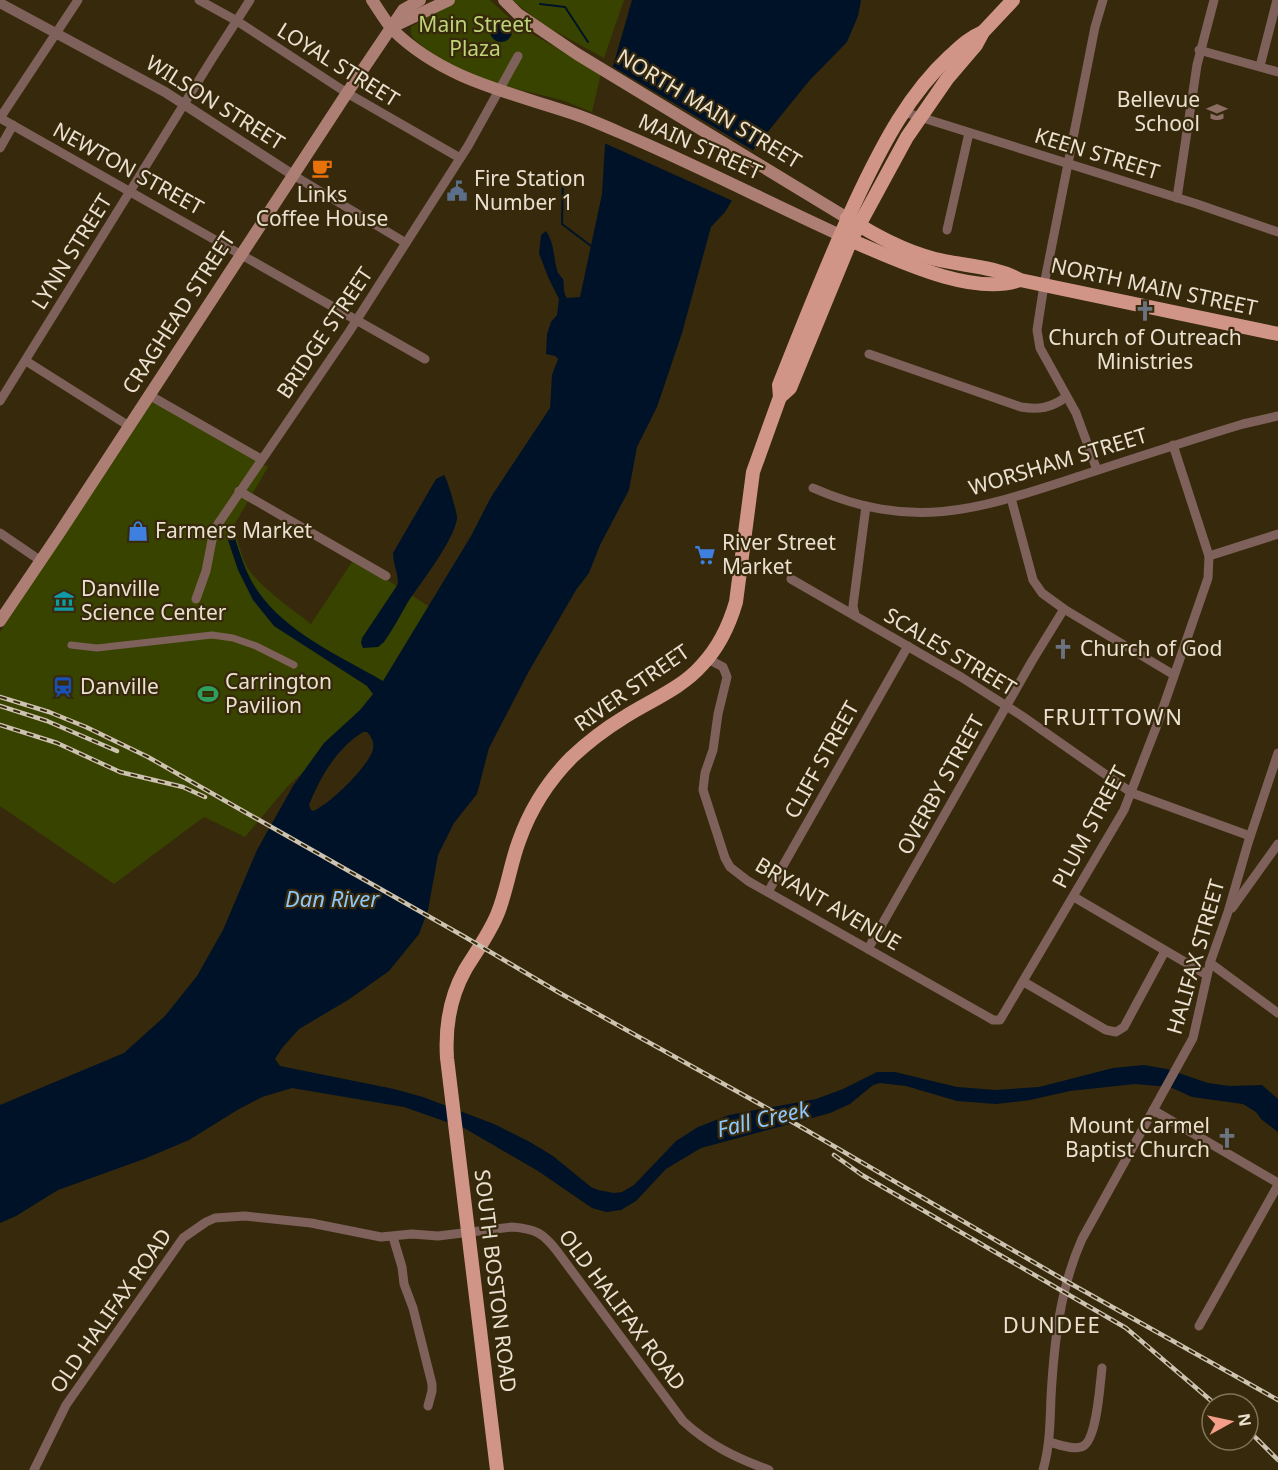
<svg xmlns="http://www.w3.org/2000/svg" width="1278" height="1470" font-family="'Noto Sans',sans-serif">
<rect width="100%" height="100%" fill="#37290b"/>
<!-- green -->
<g fill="#394300">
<path d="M453 0H490L518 26 601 73 592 112C581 108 569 102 558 99 511 87 463 81 425 48 418 42 409 38 411 27Z"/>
<polygon points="512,0 624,0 604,58 542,24"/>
<path d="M152 401 268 467 233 527C238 539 240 552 245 563 255 584 293 610 311 624L354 559 438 612 343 735 287 787 245 837 204 817 114 884 0 806V632Z"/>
</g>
<!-- water -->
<g fill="#001227" fill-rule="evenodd">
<path d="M632 0H861L858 16 847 42 809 81 753 150 745 179 725 212 711 227 682 333 657 407 637 447 629 490 600 545 589 573 576 590 529 671 489 748 477 794 454 823 438 855 428 910 419 934 389 971 348 1000 299 1029 282 1048 275 1059 280 1066 394 1089 423 1097 494 1124 530 1142 553 1156 591 1187 598 1190 614 1193 622 1192 634 1185 676 1141 698 1127 729 1115 816 1099 843 1089 877 1072H895L957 1087 996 1090 1039 1087 1113 1068 1144 1065 1167 1069 1208 1083 1230 1086 1262 1085 1278 1099V1132L1261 1119 1256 1112 1243 1104 1192 1097 1170 1087 1135 1084 1070 1091 1030 1100 996 1104 957 1101 906 1086 880 1083 873 1085 850 1104 830 1113 701 1148 666 1169 636 1201 621 1210 606 1212 592 1208 538 1171 464 1128 404 1107 292 1088 262 1097 239 1109 189 1140 144 1159 58 1190 16 1216 0 1223V1105L124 1053 165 1016 197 976 223 930 257 850 293 786 324 743 360 710 373 694 367 686 274 626 253 600 238 570 227 537 234 535C240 554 246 574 257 590 286 633 340 656 383 681L471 536 491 497 550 408 552 375 558 359 555 356 546 354 547 334 551 322 557 315 559 299 548 277 539 253 541 235 546 231C555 245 553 256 557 270 558 274 561 276 563 279 565 286 562 291 567 298L580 297 602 194 607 112 606 91ZM363 732H367C372 737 374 742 373 749 370 765 328 806 313 811L311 810 309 805C320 777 337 748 363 732Z"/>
<circle cx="501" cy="31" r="11"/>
<path d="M444 475C447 478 458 515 457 519 453 542 422 581 408 602 400 616 393 629 384 642L378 647 363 648 361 643 362 638 398 584C398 572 393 564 393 553L436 479Z"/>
</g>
<!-- pier -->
<polygon fill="#37290b" points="610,65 756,152 748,180 735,202 602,142 603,91"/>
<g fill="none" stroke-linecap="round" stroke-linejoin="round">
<!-- stream -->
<g stroke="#001227" stroke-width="2">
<polyline points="540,4 565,7 588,42"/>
<polyline points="563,173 562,224 591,246"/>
</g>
<!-- pedestrian -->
<polyline stroke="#7e615a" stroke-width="7" points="71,645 97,648 212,635 233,638 256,646 294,665"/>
<!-- minor -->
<g stroke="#7e615a" stroke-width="9">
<polyline points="199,0 237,21 347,93 460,158"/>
<polyline points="1199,50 1278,72"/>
<polyline points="1260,66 1277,0"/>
<polyline points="904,112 1197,204 1278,232"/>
<polyline points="0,118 425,359"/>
<polyline points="0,118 78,0"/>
<polyline points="0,148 13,125"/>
<polyline points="293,175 406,243"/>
<polyline points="1177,198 1197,65 1214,0"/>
<polyline points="947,230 969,133"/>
<path d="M869 354 1021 407C1039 410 1051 408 1066 397"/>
<polyline points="26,361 129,426"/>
<polyline points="149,395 261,459"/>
<polyline points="0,401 212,59 250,0"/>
<polyline points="1097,470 1076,413 1040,348 1037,330 1044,285 1095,27 1103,0"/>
<path d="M813 488C918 534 984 507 1086 474 1138 457 1190 440 1243 424L1278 416"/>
<polyline points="239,491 386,576"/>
<polyline points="1011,498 1033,580 1042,593 1064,609 1174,675"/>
<polyline points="0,533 41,561"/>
<polyline points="1209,556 1278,534"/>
<polyline points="791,579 961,677 1022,716 1132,793 1250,836"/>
<polyline points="196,599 206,571 213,535 218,524 349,332 468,146 518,56"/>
<polyline points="855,615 853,606 866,506"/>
<polyline points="708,659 723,667 727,677 718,714 713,750 705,773 703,790 725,858 730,867 748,881 993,1020 1000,1020 1124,810 1157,725 1208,578 1209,556 1173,445"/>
<polyline points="768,892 908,646"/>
<polyline points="1074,897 1207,975"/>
<polyline points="1232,908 1278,844"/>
<polyline points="868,949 1032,661 1064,609"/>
<polyline points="1210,963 1278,1013"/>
<polyline points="1024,982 1106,1030 1116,1032 1124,1027 1165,951"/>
<polyline points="1153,1110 1278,1183"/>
<polyline points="393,1237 402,1267 404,1284 413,1308 432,1384 432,1391 428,1406"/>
<polyline points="1199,1326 1278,1185"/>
<path d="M1049 1442C1058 1444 1072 1450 1081 1447 1097 1444 1100 1383 1102 1368"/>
<path d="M34 1470 66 1405 183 1238 206 1222 215 1218 245 1216 311 1223 381 1237 412 1234 438 1236 512 1227C536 1229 543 1233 557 1251L683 1421C709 1445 736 1458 769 1470"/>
<path d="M1043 1470C1050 1446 1050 1422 1051 1397 1054 1343 1060 1288 1082 1239L1193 1038 1210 963 1228 912 1248 843 1278 753"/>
</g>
<!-- tertiary -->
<polyline stroke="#7e615a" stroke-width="10" points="0,3 165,92 293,175"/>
<!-- secondary -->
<g stroke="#ad7f74" stroke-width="12">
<path d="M372 0C379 10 385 21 393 30 444 80 509 92 574 114 595 121 616 131 637 140 706 170 772 204 840 235"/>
<polyline points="504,0 518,14 577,54 847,218"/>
<polyline points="392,27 449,0"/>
<polyline points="0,621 60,532 347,93 403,10 420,0"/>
</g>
<!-- primary -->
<g stroke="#d19588" stroke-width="14">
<path d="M847 218C875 235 903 251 935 259 963 266 995 266 1020 280L1278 334"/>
<path d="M843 237C889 256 971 298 1020 280"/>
<path d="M780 397 779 385C805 320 830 255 860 192 884 142 909 94 950 56 961 46 969 38 983 32"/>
<path d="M497 1470 447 1058C445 1027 450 997 465 970 476 952 489 934 497 915 507 891 510 865 519 841 530 810 549 780 572 757 588 742 605 729 623 718 649 701 681 689 702 665 719 647 729 626 736 602L753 472 780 397 790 388 851 240 907 137 947 79 976 45 983 32 1013 0"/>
</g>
<!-- rail casing -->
<g stroke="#cdc3b1" stroke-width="4.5">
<g id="rail">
<polyline points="0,697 49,712 86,727 148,757 465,937 558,992 794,1123 1066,1281 1278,1400"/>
<polyline points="0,706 47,721 117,751"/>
<polyline points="0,725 57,743 120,772 183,787 205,797"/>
<polyline points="834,1155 862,1175 1126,1328 1215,1404"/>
<polyline points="1248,1430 1278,1460"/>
</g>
</g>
<!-- rail -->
<use href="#rail" stroke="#37290b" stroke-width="2" stroke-dasharray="7" stroke-linecap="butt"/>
</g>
<!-- icons -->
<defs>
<g id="school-bare" transform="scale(1.62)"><path d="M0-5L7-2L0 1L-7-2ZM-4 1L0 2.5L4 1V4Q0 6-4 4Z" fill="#8d6e63" stroke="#37290b" stroke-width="2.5" paint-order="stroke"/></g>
<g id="cafe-bare" transform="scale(1.62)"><path d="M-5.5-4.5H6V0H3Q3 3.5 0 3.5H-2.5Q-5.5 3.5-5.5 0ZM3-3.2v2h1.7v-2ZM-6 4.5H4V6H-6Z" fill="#e8710a" stroke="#37290b" stroke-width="2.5" paint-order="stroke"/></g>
<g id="civic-bare" transform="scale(1.62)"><path d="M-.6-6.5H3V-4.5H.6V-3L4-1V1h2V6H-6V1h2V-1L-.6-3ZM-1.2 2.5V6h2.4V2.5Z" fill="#5c6f8a" stroke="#37290b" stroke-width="2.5" paint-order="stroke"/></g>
<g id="church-bare" transform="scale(1.62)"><path d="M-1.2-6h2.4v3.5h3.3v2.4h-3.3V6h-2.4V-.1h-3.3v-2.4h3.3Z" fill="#6b7280" stroke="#37290b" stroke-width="2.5" paint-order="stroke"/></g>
<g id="shop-bare" transform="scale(1.62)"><path d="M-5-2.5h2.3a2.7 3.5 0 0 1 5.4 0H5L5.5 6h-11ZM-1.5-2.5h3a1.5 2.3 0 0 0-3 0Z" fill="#3f7fe0" stroke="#37290b" stroke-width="2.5" paint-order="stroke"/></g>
<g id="supermarket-bare" transform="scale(1.62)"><path d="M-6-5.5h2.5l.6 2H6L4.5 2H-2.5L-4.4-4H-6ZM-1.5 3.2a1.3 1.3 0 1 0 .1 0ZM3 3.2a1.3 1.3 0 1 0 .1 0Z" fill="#3f7fe0" stroke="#37290b" stroke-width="2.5" paint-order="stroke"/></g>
<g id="museum-bare" transform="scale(1.62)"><path d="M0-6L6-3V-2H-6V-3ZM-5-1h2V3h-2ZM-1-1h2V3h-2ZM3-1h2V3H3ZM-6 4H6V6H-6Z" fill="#0f9aa8" stroke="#37290b" stroke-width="2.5" paint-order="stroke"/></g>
<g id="station-bare" transform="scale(1.62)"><path d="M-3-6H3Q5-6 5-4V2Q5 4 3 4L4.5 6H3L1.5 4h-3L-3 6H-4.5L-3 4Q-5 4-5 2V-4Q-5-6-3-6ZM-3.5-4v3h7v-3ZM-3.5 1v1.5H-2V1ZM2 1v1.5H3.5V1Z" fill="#1a4fb4" stroke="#37290b" stroke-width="2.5" paint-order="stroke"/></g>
<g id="stadium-bare" transform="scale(1.62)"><path d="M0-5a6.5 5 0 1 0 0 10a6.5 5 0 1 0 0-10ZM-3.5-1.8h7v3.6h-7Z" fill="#2e9e5b" stroke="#37290b" stroke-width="2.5" paint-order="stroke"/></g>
</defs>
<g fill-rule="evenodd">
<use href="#school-bare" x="1217" y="112"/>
<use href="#cafe-bare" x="322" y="168"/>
<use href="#civic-bare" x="457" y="191"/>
<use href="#church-bare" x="1145" y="311"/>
<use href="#shop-bare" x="138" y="531"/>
<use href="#supermarket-bare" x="705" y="555"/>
<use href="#museum-bare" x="64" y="601"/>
<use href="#church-bare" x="1063" y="649"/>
<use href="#station-bare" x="63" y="687"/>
<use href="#stadium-bare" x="208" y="694"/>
<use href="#church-bare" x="1227" y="1138"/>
</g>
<g text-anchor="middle" stroke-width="4.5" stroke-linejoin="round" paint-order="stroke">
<!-- park labels -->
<g font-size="21" fill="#bfd478" stroke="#37290b">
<text x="475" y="32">Main Street<tspan x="475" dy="24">Plaza</tspan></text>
</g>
<!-- street labels -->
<g font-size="21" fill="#eae1d1" stroke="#37290b">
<text transform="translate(338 65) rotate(32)" y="7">LOYAL STREET</text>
<text transform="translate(215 103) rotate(32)" y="7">WILSON STREET</text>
<text transform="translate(709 109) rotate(31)" y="7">NORTH MAIN STREET</text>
<text transform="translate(700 147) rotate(24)" y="7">MAIN STREET</text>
<text transform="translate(1097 154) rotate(17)" y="7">KEEN STREET</text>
<text transform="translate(128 169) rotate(29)" y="7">NEWTON STREET</text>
<text transform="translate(72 252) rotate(-58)" y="7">LYNN STREET</text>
<text transform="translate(1154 287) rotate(12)" y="7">NORTH MAIN STREET</text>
<text transform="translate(179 313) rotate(-57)" y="7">CRAGHEAD STREET</text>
<text transform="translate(325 333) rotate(-56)" y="7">BRIDGE STREET</text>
<text transform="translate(1058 462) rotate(-17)" y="7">WORSHAM STREET</text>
<text transform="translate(950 652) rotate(31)" y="7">SCALES STREET</text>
<text transform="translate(632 688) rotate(-35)" y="7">RIVER STREET</text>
<text transform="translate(822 760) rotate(-61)" y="7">CLIFF STREET</text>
<text transform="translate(941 785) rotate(-61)" y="7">OVERBY STREET</text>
<text transform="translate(1090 827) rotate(-62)" y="7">PLUM STREET</text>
<text transform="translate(828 904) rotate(30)" y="7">BRYANT AVENUE</text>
<text transform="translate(1196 957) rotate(-74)" y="7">HALIFAX STREET</text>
<text transform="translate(495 1281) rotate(83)" y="7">SOUTH BOSTON ROAD</text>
<text transform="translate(622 1310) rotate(53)" y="7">OLD HALIFAX ROAD</text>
<text transform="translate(111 1311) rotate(-55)" y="7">OLD HALIFAX ROAD</text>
</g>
<!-- poi labels -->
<g font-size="21" fill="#eae1d1" stroke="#37290b" text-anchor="start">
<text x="1200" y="107" text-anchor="end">Bellevue<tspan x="1200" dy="24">School</tspan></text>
<text x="474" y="186">Fire Station<tspan x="474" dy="24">Number 1</tspan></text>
<text x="322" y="202" text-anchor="middle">Links<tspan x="322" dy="24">Coffee House</tspan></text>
<text x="1145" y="345" text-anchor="middle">Church of Outreach<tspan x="1145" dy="24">Ministries</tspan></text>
<text x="155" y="538">Farmers Market</text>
<text x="722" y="550">River Street<tspan x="722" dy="24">Market</tspan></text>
<text x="81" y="596">Danville<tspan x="81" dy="24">Science Center</tspan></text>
<text x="1080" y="656">Church of God</text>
<text x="225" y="689">Carrington<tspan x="225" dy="24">Pavilion</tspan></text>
<text x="80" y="694">Danville</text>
<text x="1210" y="1133" text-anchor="end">Mount Carmel<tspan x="1210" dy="24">Baptist Church</tspan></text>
</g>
<!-- neighbourhood labels -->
<g font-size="22" letter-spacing="1.5" fill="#eae1d1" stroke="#37290b">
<text x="1113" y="725">FRUITTOWN</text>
<text x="1052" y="1333">DUNDEE</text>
</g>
<!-- water labels -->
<g font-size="22" font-style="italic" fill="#8dc6fa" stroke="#37290b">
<text x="332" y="907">Dan River</text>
<text transform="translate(763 1119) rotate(-13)" y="8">Fall Creek</text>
</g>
</g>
<!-- north arrow -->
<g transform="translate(1230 1422) rotate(82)"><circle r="28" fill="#37290b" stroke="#7f735a" stroke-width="1.5"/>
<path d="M0-4.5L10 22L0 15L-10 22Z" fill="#f49e89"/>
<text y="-9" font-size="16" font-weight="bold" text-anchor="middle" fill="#eae1d1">N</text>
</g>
</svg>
